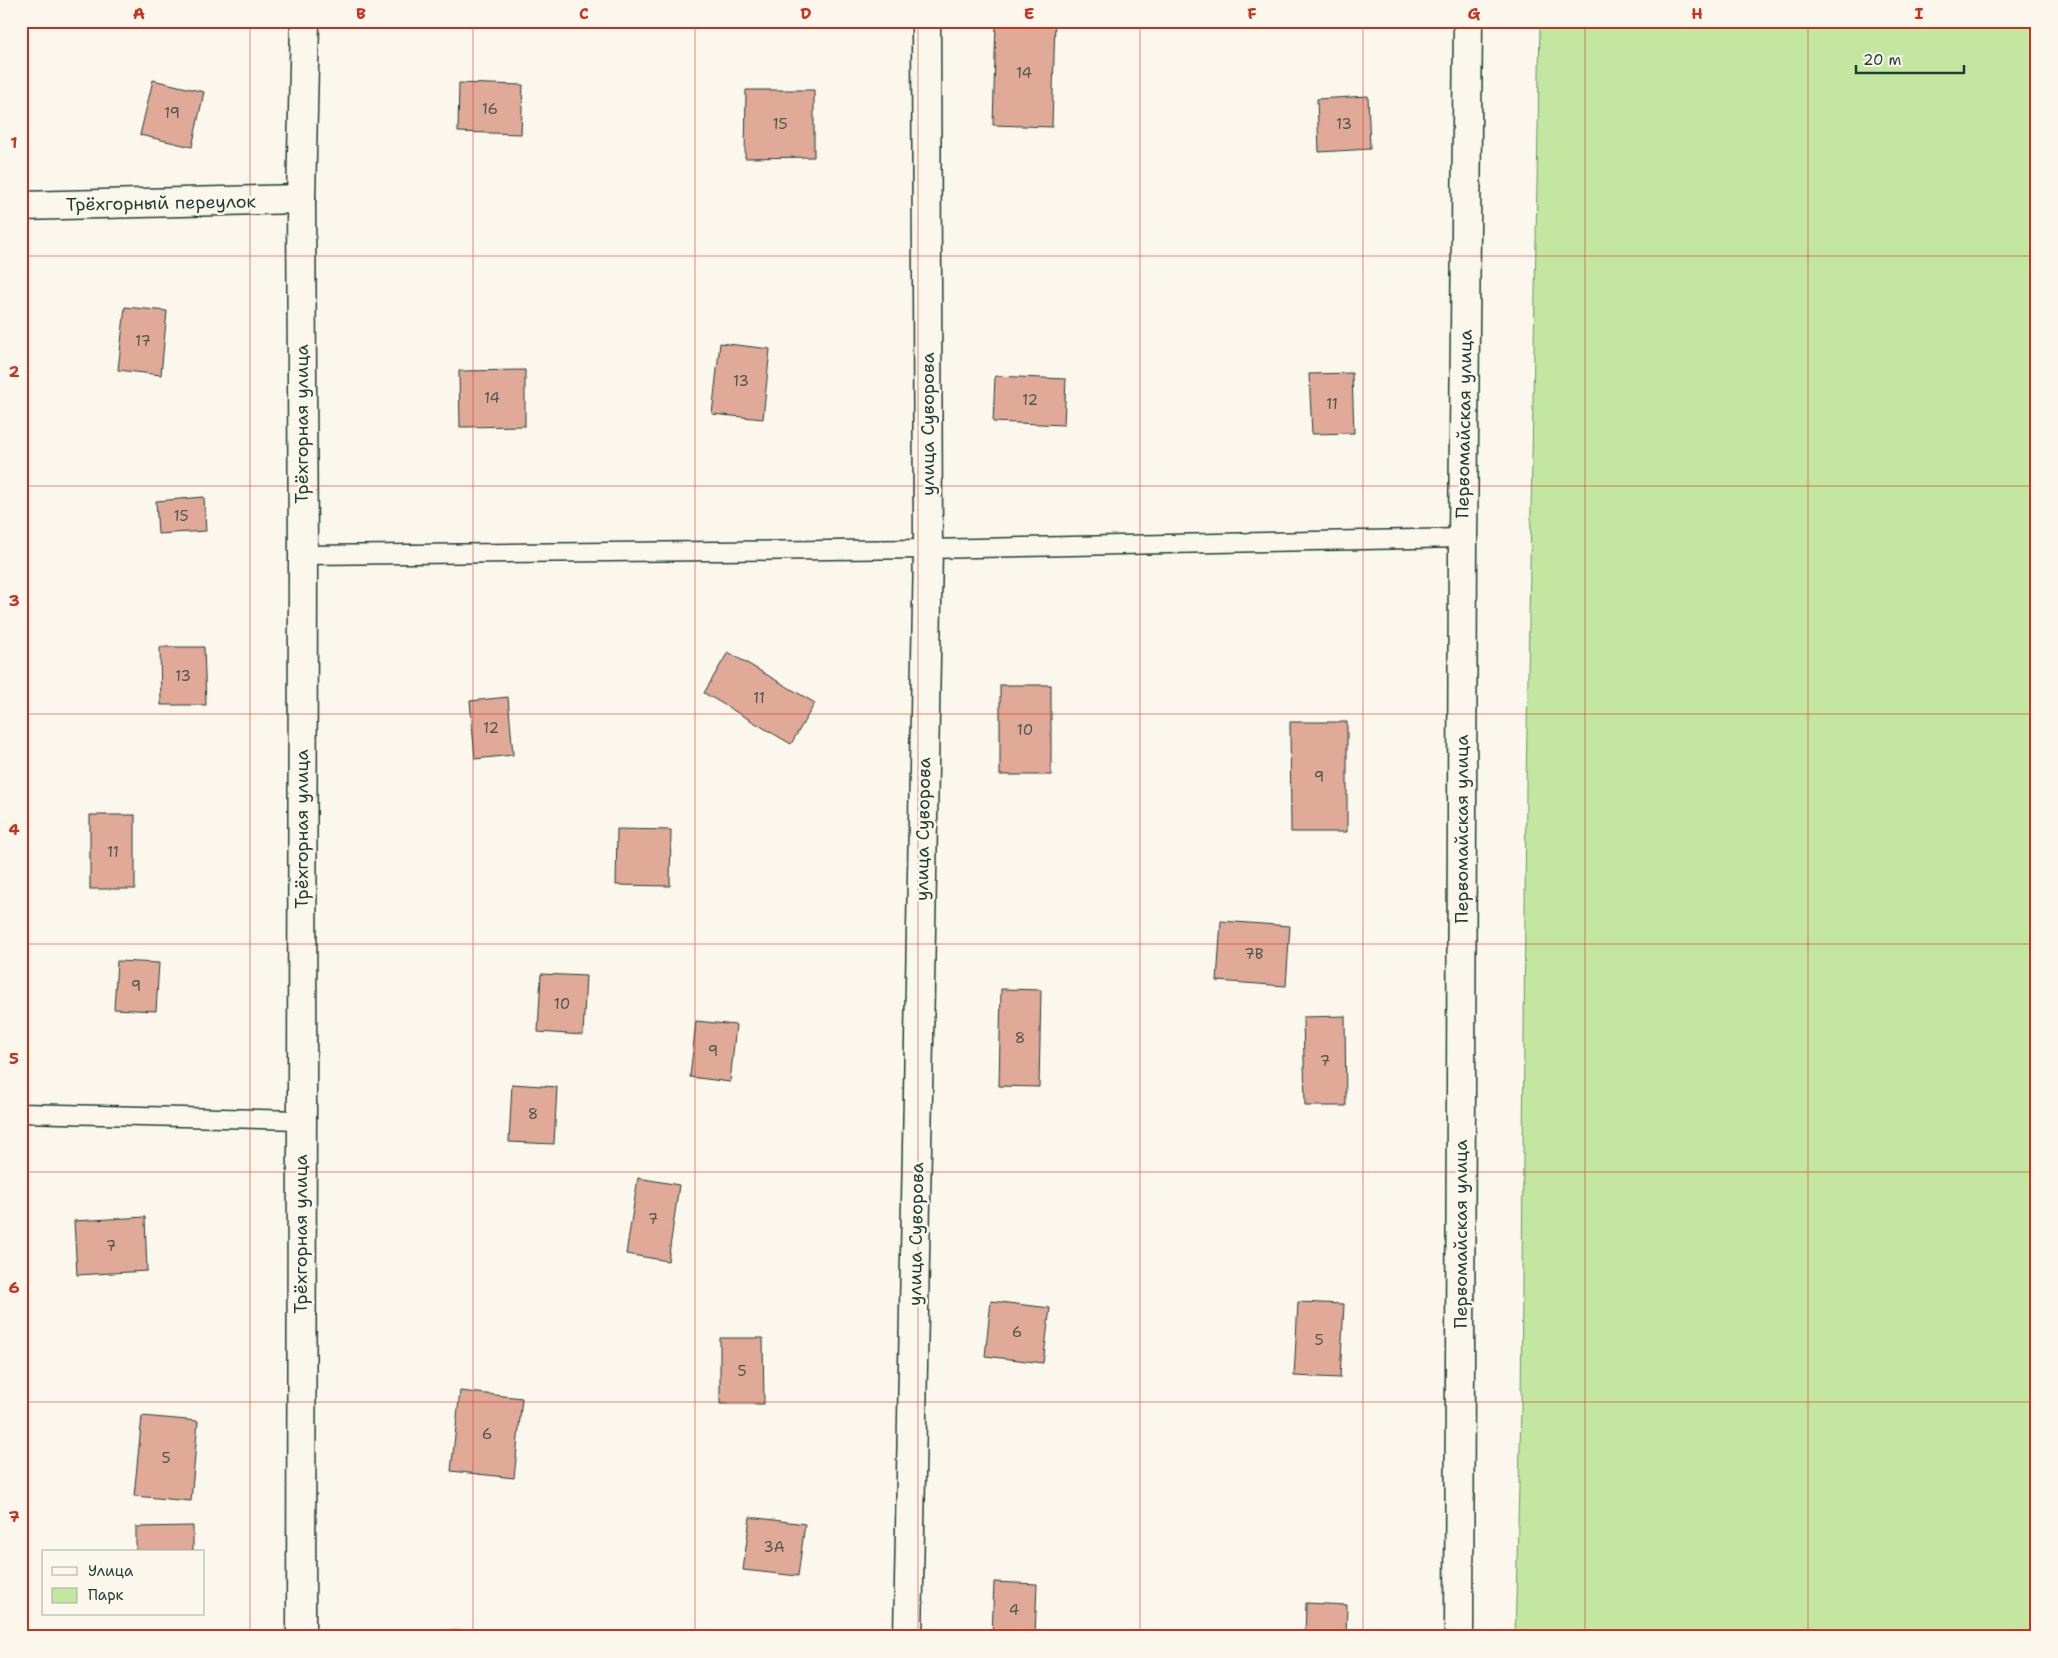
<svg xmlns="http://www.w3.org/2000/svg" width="2058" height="1658" font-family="'Shantell Sans',sans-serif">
<rect width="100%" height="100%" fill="#fbf7ec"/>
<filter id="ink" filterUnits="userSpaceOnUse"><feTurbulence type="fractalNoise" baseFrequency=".02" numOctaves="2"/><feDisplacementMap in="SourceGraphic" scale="10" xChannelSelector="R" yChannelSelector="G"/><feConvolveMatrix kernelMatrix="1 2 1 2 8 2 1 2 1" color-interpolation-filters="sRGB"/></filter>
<g filter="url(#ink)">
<!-- green -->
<polygon fill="#c3e7a1" stroke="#71926a" points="1540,21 2037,21 2037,1637 1515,1637 1521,1410 1526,786"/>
<!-- building -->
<g fill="#e0a998" stroke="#1f3d34">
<polygon points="996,21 1055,21 1052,127 993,125"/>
<polygon points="153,80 204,92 192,147 140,135"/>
<polygon points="459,83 523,85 521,134 458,132"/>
<polygon points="746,90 814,90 814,157 745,158"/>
<polygon points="1368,96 1370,149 1319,152 1317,99"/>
<polygon points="125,307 167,311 161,375 118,370"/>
<polygon points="720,343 770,349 763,419 712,414"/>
<polygon points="525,370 525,426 460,427 459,371"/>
<polygon points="1352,373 1354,433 1312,434 1309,374"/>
<polygon points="995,376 1066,379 1064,425 993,422"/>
<polygon points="204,497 206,531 158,534 156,501"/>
<polygon points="160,647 204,647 206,705 161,705"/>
<polygon points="728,652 815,703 791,744 704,693"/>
<rect x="1000" y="685" width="51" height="90"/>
<polygon points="508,697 513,755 475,759 470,701"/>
<polygon points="1290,722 1347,722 1347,832 1291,832"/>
<rect x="90" y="815" width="45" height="74"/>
<polygon points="617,829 671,830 670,886 616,885"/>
<polygon points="1221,921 1290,926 1286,986 1217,981"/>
<polygon points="117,961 159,963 156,1011 114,1009"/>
<polygon points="541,974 586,976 583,1035 538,1032"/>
<polygon points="1001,989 1041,990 1039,1087 999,1086"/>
<polygon points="1345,1016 1346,1106 1305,1106 1303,1017"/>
<polygon points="696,1021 736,1025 730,1082 690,1077"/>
<polygon points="512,1084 557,1087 554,1144 509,1142"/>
<polygon points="638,1178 679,1185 668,1261 626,1254"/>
<polygon points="145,1217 147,1271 77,1275 74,1221"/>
<polygon points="991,1301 1050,1308 1043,1363 985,1356"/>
<polygon points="1298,1302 1344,1304 1340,1378 1294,1376"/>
<polygon points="720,1338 763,1338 764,1404 720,1404"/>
<polygon points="460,1391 522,1398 514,1478 451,1471"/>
<polygon points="142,1416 198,1421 191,1501 134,1496"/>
<polygon points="750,1517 805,1524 798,1576 743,1570"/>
<polygon points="193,1526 193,1552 136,1552 136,1527"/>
<polygon points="994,1582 1037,1584 1035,1637 992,1637"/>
<polygon points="1306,1603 1347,1605 1346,1637 1305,1637"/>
<polygon points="449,1630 511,1636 511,1637 448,1637"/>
</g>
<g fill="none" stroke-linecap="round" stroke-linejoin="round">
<!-- lane casing -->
<g stroke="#1f3d34" stroke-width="21">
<g id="lane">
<polyline points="303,555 928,549 1463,538"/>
<polyline points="21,1113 301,1120"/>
</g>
</g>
<!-- street casing -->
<g stroke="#1f3d34" stroke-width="31">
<g id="street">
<polyline points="21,206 301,199"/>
<polyline points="301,1637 303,555 301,199 305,21"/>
<polyline points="908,1637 928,549 926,21"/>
<polyline points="1459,1637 1463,538 1468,21"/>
</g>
</g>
<!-- lane -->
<use href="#lane" stroke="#fbf7ec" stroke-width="18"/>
<!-- street -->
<use href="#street" stroke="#fbf7ec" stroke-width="28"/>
</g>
</g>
<!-- grid -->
<path fill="none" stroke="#c8321e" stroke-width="1" stroke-opacity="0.55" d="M250 21V1637M473 21V1637M695 21V1637M918 21V1637M1140 21V1637M1363 21V1637M1585 21V1637M1808 21V1637M21 256H2037M21 486H2037M21 714H2037M21 944H2037M21 1172H2037M21 1402H2037"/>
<g text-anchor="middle" stroke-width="5" stroke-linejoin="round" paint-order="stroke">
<!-- number labels -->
<g font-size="15" fill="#4f584d">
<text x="1024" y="78">14</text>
<text x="490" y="114">16</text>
<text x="172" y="118">19</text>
<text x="780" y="129">15</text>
<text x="1344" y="129">13</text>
<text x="143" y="346">17</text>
<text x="741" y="386">13</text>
<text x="492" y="403">14</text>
<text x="1030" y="405">12</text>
<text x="1332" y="409">11</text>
<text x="181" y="521">15</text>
<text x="183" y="681">13</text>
<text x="759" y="703">11</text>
<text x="491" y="733">12</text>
<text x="1025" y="735">10</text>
<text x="1319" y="782">9</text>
<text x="113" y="857">11</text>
<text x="1254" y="959">7В</text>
<text x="136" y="991">9</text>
<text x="562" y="1009">10</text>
<text x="1020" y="1043">8</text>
<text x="713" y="1056">9</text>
<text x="1325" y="1066">7</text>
<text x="533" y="1119">8</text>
<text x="653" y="1224">7</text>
<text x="111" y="1251">7</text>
<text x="1017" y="1337">6</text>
<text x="1319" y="1345">5</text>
<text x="742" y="1376">5</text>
<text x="487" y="1439">6</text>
<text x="166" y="1463">5</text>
<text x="774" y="1552">3А</text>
<text x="1014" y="1615">4</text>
</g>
<!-- street labels -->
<g font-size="18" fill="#1f3d34" stroke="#fbf7ec">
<text transform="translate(161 203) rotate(-1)" y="6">Трёхгорный переулок</text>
<text transform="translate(302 424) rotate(-90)" y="6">Трёхгорная улица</text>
<text transform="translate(928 424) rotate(-90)" y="6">улица Суворова</text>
<text transform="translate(1464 424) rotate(-89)" y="6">Первомайская улица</text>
<text transform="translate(302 829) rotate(-90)" y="6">Трёхгорная улица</text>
<text transform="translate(923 829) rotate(-89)" y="6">улица Суворова</text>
<text transform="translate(1462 829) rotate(-90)" y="6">Первомайская улица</text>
<text transform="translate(301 1234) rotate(-90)" y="6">Трёхгорная улица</text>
<text transform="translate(916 1234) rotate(-89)" y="6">улица Суворова</text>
<text transform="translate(1461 1234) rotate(-90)" y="6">Первомайская улица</text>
</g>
</g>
<!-- margin -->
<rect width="2058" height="1658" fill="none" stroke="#fbf7ec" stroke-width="55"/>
<!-- legend -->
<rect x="42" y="1550" width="162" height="65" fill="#fbf7ec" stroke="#a3ada2"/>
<rect x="52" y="1567" width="25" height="8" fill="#fbf7ec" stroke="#a3ada2"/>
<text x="88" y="1576" font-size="15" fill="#1f3d34">Улица</text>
<rect x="52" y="1588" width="25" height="15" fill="#c3e7a1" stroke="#a3ada2"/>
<text x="88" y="1600" font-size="15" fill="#1f3d34">Парк</text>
<!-- scale -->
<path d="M1856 65v8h108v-8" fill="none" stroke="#1f3d34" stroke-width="2.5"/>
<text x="1863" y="65" font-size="15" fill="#1f3d34" stroke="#fbf7ec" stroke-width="4" paint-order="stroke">20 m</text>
<rect x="28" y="28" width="2002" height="1602" fill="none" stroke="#c8321e" stroke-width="2"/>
<g font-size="16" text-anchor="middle" font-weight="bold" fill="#c8321e">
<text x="139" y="19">A</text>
<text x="361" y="19">B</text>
<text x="584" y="19">C</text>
<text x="806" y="19">D</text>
<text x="1029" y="19">E</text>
<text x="1252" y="19">F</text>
<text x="1474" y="19">G</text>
<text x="1697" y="19">H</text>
<text x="1919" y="19">I</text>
<text x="14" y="148">1</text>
<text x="14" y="377">2</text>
<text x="14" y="606">3</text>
<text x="14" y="835">4</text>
<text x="14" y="1064">5</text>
<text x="14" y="1293">6</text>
<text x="14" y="1522">7</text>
</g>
</svg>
